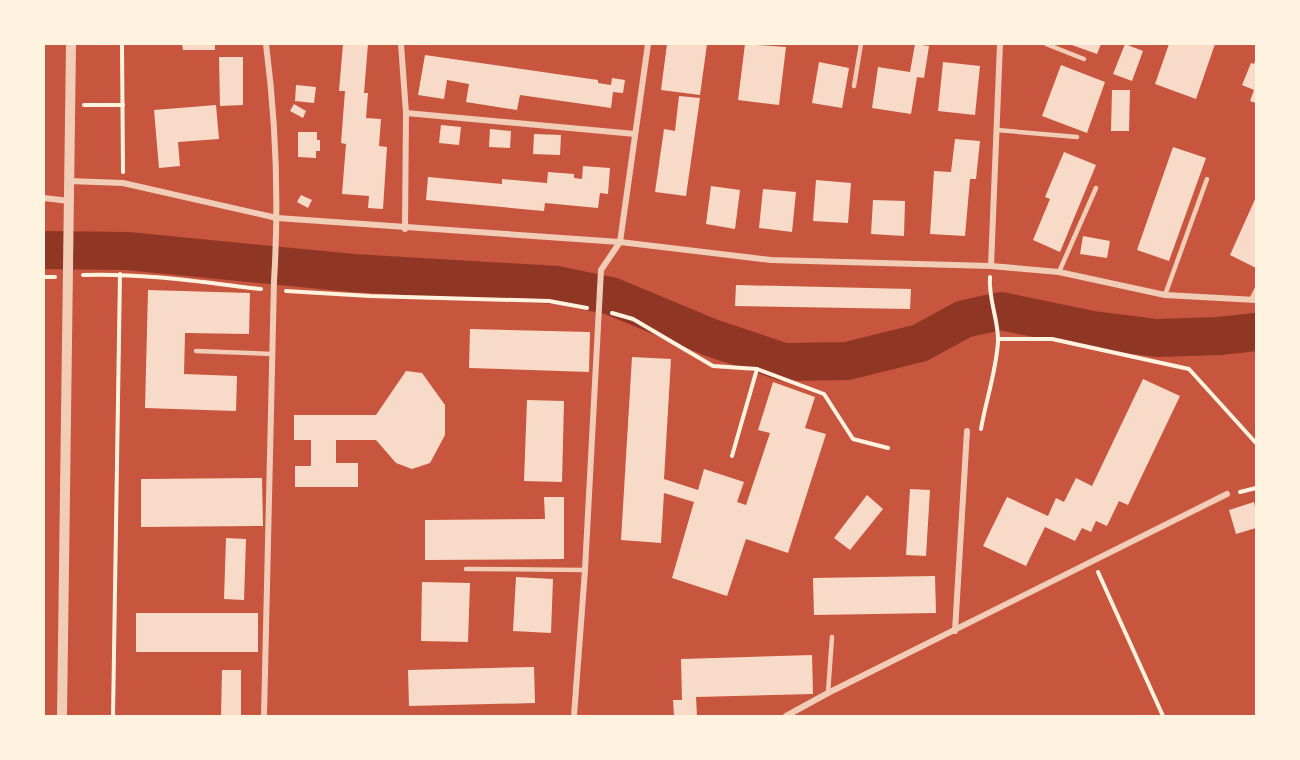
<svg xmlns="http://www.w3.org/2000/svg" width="1300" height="760" font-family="'Noto Sans',sans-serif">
<rect width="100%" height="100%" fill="#c8553d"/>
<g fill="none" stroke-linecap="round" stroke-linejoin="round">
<!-- river -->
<polyline stroke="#8f3625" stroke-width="38" points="44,250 127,251 353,273 557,285 611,296 712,338 784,362 847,361 920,343 964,319 1001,311 1093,330 1157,338 1219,336 1256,332"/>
</g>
<!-- building -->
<g fill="#f7dbc8">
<polygon points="182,44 215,44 215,50 183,50"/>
<polygon points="343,44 368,44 364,93 368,93 366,118 381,119 379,146 387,147 383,209 368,208 369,196 342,194 346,144 341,143 345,91 339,91"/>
<polygon points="667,44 707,44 700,95 661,90"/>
<polygon points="745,44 786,47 779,105 738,100"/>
<polygon points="915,44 929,46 924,78 917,77 911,114 872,108 878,67 910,72"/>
<polygon points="1069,44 1101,44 1097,54"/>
<polygon points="1125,44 1143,51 1132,81 1113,74"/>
<polygon points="1169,44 1215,44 1196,99 1155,84"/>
<polygon points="425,55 598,80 598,83 611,85 612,78 625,80 623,93 613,92 611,108 520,95 517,110 466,102 469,84 447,80 444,99 418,95"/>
<polygon points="219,57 243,57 243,105 220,106"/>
<polygon points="1256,57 1256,103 1250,101 1254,90 1242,85 1251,63 1254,64"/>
<polygon points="819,62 849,68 842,108 812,103"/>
<polygon points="943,62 980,66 975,115 938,111"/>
<polygon points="1061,65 1105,82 1087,133 1042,116"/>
<polygon points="296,85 316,87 314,103 295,101"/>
<polygon points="1112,90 1130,90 1129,131 1111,131"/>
<polygon points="679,96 700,98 686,196 655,192 664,129 675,131"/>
<polygon points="294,104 306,111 303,118 290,111"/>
<polygon points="216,105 219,139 178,142 180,166 159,168 154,110"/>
<polygon points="441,125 461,127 459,145 439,143"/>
<polygon points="490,129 511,131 510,148 489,147"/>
<polygon points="298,132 317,132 317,140 320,140 320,151 316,151 316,158 298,157"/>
<polygon points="534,134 561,135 560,155 533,154"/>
<polygon points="955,139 980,141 976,179 970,179 965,236 930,234 934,171 951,172"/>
<polygon points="1173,147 1206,158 1169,261 1137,250"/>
<polygon points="1064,152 1096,165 1060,252 1033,240 1050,199 1045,197"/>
<polygon points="583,166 610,168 608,194 600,193 598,208 545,203 544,211 426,200 428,177 502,184 502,179 547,183 548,172 574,174 574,178 582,179"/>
<polygon points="816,180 851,183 848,223 813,221"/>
<polygon points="711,186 740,190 735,229 706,224"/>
<polygon points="763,189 796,192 792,232 759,228"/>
<polygon points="301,195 312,200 308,208 297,202"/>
<polygon points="1256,197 1256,268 1230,255"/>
<polygon points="873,200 905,201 904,236 871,234"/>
<polygon points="1083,236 1110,241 1107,258 1080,254"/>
<polygon points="736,285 911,289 910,309 735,306"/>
<polygon points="148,290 250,293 249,334 185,333 184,374 237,376 236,411 145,408"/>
<polygon points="470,329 590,332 589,372 469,368"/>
<polygon points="632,357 671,359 664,479 698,490 704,469 744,482 737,502 746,505 770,433 758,430 773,382 815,397 805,428 826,434 788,553 746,539 727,596 672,578 694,502 664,493 661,543 621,540"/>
<polygon points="406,371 422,373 445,405 445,435 430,463 412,469 396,463 376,440 336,440 336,463 358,463 358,487 295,487 295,466 311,466 311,440 294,440 294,415 376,415"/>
<polygon points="1143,379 1180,396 1128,505 1119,501 1107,526 1096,521 1091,532 1082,528 1075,541 1045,527 1026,566 983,546 1007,497 1048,516 1056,498 1064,502 1076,478 1092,486"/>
<polygon points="527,400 564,401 562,482 524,481"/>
<polygon points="262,478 263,526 141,527 141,479"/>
<polygon points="910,489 930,490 926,556 906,555"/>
<polygon points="867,495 883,509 850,550 834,538"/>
<polygon points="544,497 564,497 564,559 425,560 425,520 545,519"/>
<polygon points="1254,502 1256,512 1256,528 1236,534 1229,510"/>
<polygon points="226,538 246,539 244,600 224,599"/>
<polygon points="935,576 936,613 814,615 813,578"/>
<polygon points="516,577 553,579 551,633 513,631"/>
<polygon points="422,582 470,583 468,642 421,641"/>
<rect x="136" y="613" width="122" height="39"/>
<polygon points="812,655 813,694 696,697 697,716 674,716 673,700 682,700 681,659"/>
<polygon points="534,667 535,703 409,706 408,670"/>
<polygon points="222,670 241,670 241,716 221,716"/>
</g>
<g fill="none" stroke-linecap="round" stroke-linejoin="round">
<!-- path -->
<g stroke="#fff3e0" stroke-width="4">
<polyline points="122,44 123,172"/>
<polyline points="84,105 123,105"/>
<path d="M83 275C143 273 201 282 261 289"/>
<polyline points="44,277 55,277"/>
<polyline points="286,291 370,296 549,301 587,308"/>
<polyline points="612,313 633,319 713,366 757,369 824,394 853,439 888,448"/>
<polyline points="998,339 1052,339 1189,369 1256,443"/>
<path d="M981 429C986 400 996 372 998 342 999 321 988 299 990 277"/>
<polyline points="732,456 757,369"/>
<polyline points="1240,492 1256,488"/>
<polyline points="1098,572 1163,716"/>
<polyline points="113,716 120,274"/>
</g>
<!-- service -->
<g stroke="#f1ccb7" stroke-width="4.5">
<polyline points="1046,44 1084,59"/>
<polyline points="854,86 861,44"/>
<polyline points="997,130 1077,137"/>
<polyline points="1059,272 1096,188"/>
<polyline points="1165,295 1207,179"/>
<polyline points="1251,300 1256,290"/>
<polyline points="196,351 272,354"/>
<polyline points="466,569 585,570"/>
<polyline points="828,693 832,637"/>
</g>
<!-- minor -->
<g stroke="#f1ccb7" stroke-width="6">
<polyline points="401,44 406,113 405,229"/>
<polyline points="406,113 635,134"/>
<polyline points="69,181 123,183 277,218 620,242 771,260 991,266 1059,272 1165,295 1256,300"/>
<polyline points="44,198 69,201"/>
<polyline points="991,266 1000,44"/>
<polyline points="955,631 967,431"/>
<path d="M264 716 274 281C279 201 276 122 266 44"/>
<polyline points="574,716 585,570 601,270 620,242 648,44"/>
<polyline points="786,716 828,693 1227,494"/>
</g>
<!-- tertiary -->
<polyline stroke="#f1ccb7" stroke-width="10" points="62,716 71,44"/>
</g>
<!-- border -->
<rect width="1300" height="760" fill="none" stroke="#fff3e0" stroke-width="90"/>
</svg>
